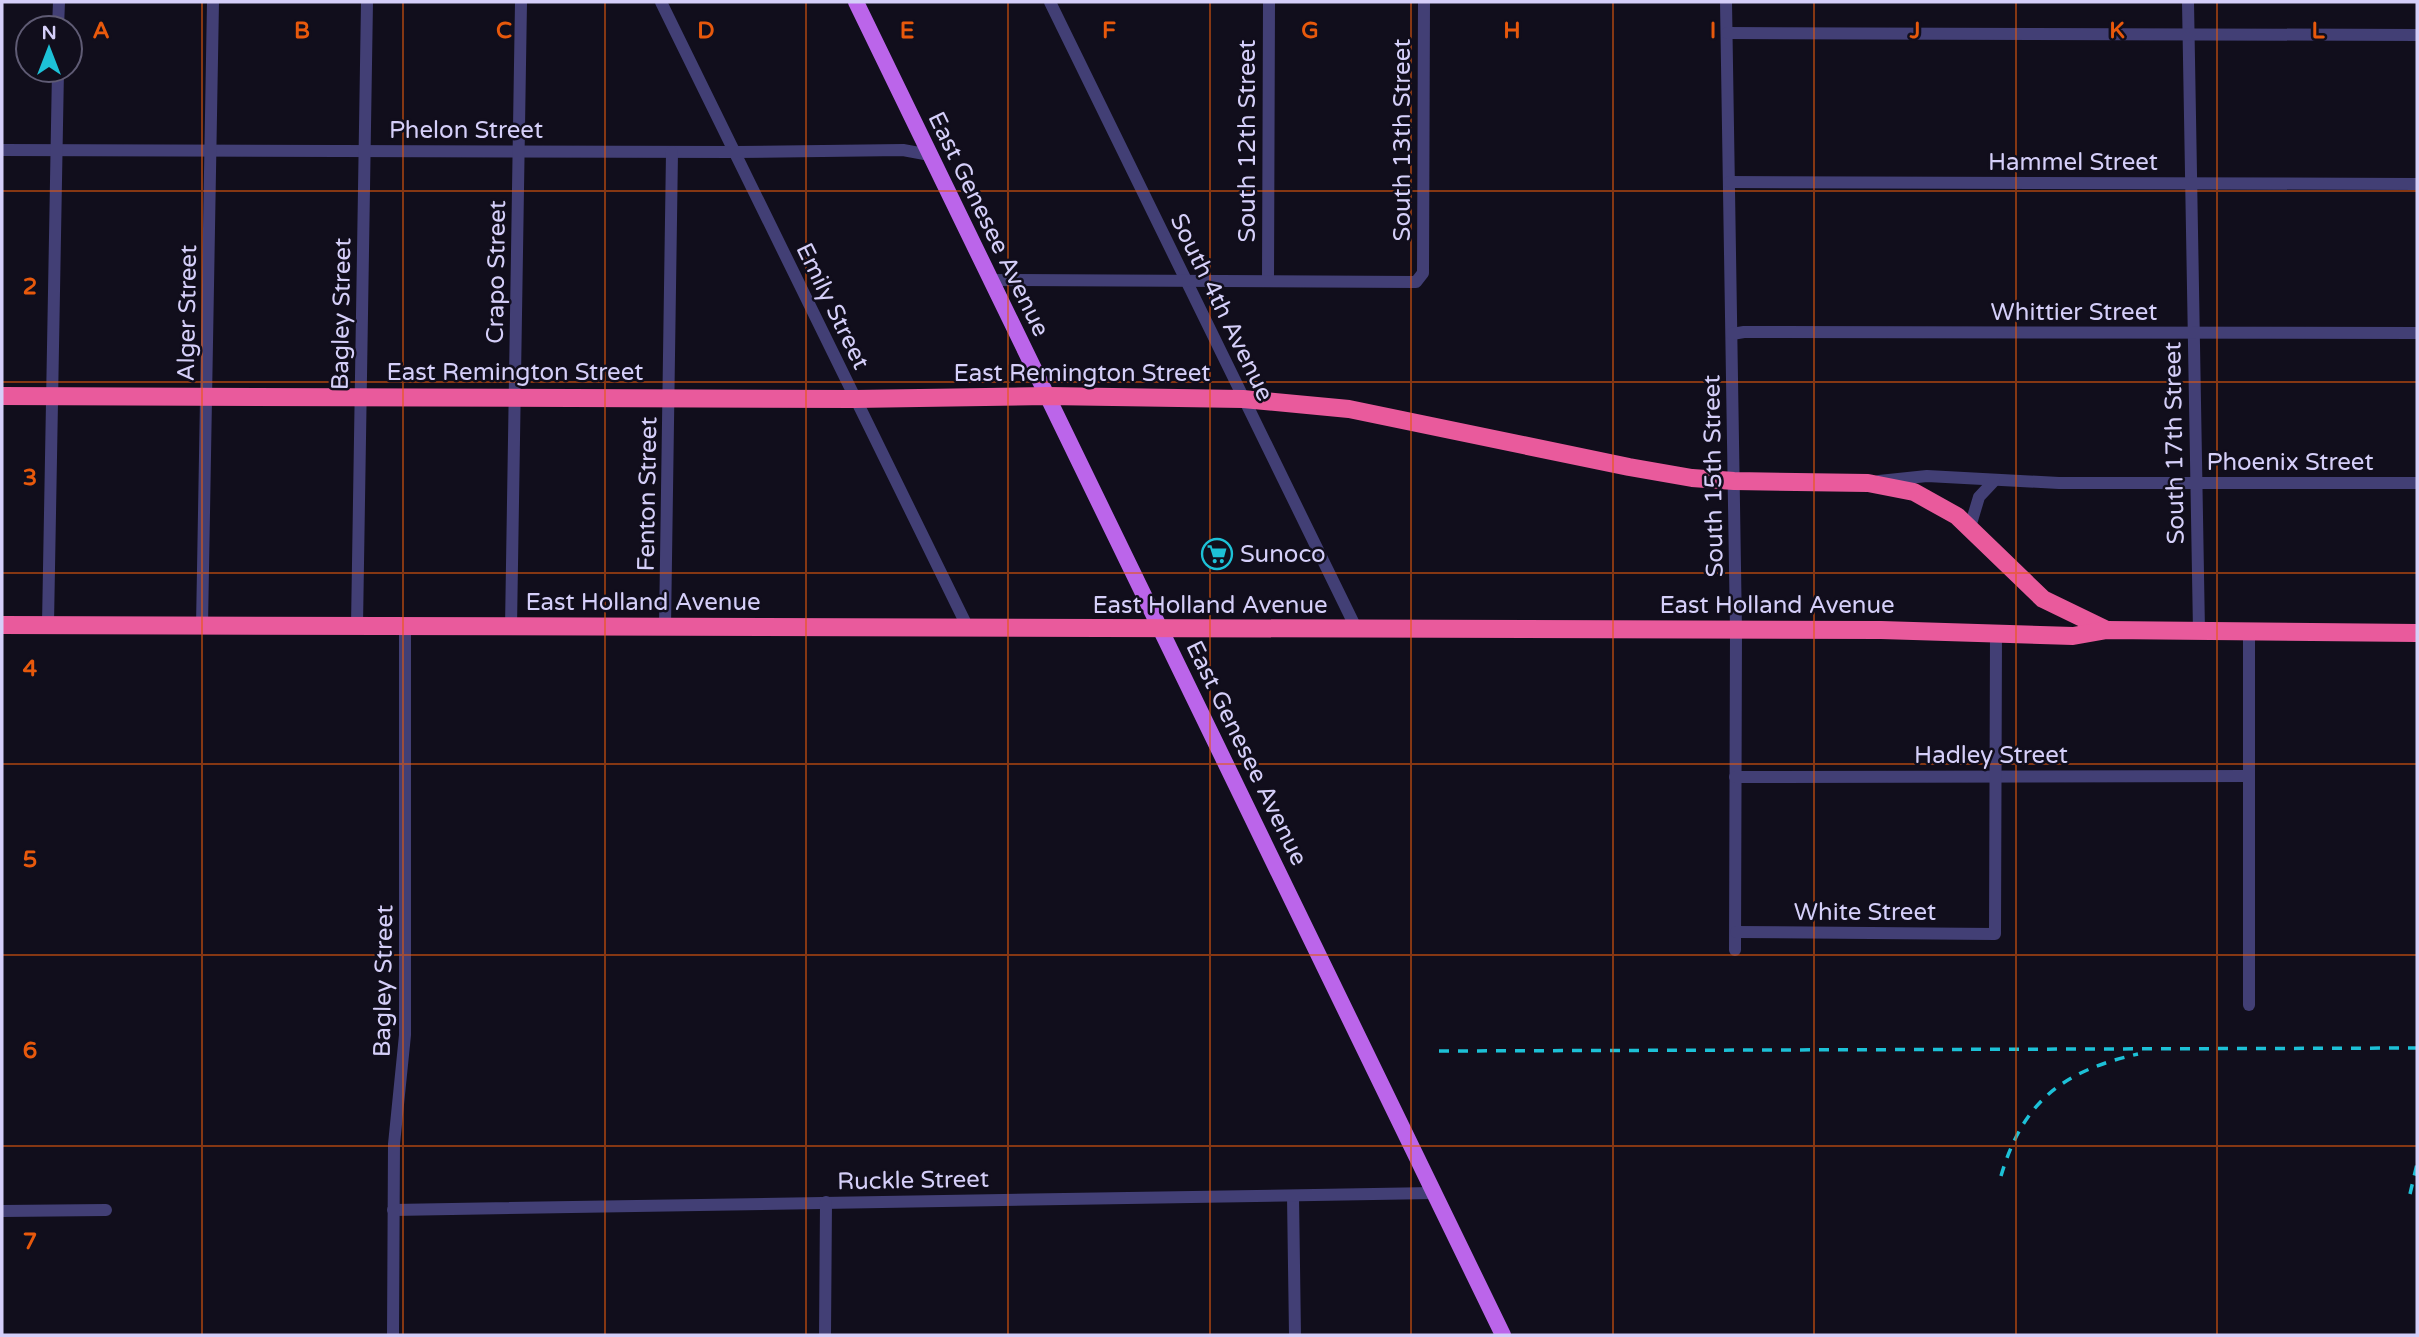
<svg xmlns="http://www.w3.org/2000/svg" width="2419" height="1337" font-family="'Varela Round',sans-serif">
<rect width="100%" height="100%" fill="#110e1c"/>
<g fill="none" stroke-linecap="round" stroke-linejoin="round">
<!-- minor -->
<g stroke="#423f75" stroke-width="12">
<polyline points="661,2 968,628"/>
<polyline points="1050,2 1357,630"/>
<polyline points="1726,2 1736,630 1735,950"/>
<polyline points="2188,2 2199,631"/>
<polyline points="58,28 59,2"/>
<polyline points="1727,33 2417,35"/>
<polyline points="2,150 735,152 903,150 930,155"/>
<polyline points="1729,182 2417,184"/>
<polyline points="1268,279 1269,2"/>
<polyline points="991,280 1416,282 1423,273 1424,2"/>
<polyline points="1732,334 1744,332 2417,333"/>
<polyline points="1879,481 1927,476 2059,483 2417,483"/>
<polyline points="1970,527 1979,497 1994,481"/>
<polyline points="48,624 58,70"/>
<polyline points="202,626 213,2"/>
<polyline points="357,626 367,2"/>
<polyline points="511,627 521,2"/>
<polyline points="665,627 672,152"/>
<polyline points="1735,777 2248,776"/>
<polyline points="1736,932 1995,934 1996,634"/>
<polyline points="2249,1005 2249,632"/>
<polyline points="1293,1196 1295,1335"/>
<polyline points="393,1210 1433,1193"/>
<polyline points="2,1211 106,1210"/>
<polyline points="393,1335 394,1144 405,1035 405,627"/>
<polyline points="825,1335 826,1202"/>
</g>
<!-- major -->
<polyline stroke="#bb65ea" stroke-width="16" points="856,2 1503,1335"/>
<!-- highway -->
<g stroke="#e95a9c" stroke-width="18">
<polyline points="2,396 854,399 1048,396 1243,399 1349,409 1629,467 1692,478 1734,481 1868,483 1914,492 1957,516 2043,599 2107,630"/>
<polyline points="2,625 1881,630 2073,636 2107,630 2417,633"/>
</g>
<!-- rail -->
<g stroke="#1dc1d7" stroke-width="3.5" stroke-dasharray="10 9" stroke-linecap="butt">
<polyline points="1439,1051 2417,1048"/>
<path d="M2001 1176C2023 1101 2063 1071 2138 1054"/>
<polyline points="2410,1194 2417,1164"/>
</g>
</g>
<!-- grid -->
<path fill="none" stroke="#e8590c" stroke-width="2" stroke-opacity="0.55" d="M202 2V1335M403 2V1335M605 2V1335M806 2V1335M1008 2V1335M1210 2V1335M1411 2V1335M1613 2V1335M1814 2V1335M2016 2V1335M2217 2V1335M2 191H2417M2 382H2417M2 573H2417M2 764H2417M2 955H2417M2 1146H2417"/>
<!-- icons -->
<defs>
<g id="supermarket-ring" transform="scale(1.575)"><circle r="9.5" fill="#110e1c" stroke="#1dc1d7" stroke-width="1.5"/><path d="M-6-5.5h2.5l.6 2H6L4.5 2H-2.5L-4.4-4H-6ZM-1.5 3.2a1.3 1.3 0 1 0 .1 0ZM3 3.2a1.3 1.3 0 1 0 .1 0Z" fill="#1dc1d7"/></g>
</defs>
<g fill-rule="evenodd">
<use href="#supermarket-ring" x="1217" y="554"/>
</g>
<g text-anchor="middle" stroke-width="5" stroke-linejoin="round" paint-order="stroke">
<!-- street labels -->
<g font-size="24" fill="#d5cff9" stroke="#110e1c">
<text x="466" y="138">Phelon Street</text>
<text transform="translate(1402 140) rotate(-90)" y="8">South 13th Street</text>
<text transform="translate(1247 141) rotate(-90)" y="8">South 12th Street</text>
<text x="2073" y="170">Hammel Street</text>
<text transform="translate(989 224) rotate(64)" y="8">East Genesee Avenue</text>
<text transform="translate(496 272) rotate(-89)" y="8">Crapo Street</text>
<text transform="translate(833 306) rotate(64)" y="8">Emily Street</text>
<text transform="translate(1222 307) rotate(64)" y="8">South 4th Avenue</text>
<text x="2074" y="320">Whittier Street</text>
<text transform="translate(187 313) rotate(-89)" y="8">Alger Street</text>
<text transform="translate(341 314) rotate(-89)" y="8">Bagley Street</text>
<text x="515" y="380">East Remington Street</text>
<text x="1082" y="381">East Remington Street</text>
<text transform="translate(2174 443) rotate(-91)" y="8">South 17th Street</text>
<text x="2290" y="470">Phoenix Street</text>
<text transform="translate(1713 476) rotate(-91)" y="8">South 15th Street</text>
<text transform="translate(647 494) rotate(-89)" y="8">Fenton Street</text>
<text x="643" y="610">East Holland Avenue</text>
<text x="1210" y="613">East Holland Avenue</text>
<text x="1777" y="613">East Holland Avenue</text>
<text transform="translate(1247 753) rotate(64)" y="8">East Genesee Avenue</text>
<text x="1991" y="763">Hadley Street</text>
<text x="1865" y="920">White Street</text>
<text transform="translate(383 981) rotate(-89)" y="8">Bagley Street</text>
<text transform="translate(913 1180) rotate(-1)" y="8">Ruckle Street</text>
</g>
<!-- poi labels -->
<g font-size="24" fill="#d5cff9" stroke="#110e1c" text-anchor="start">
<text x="1240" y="562">Sunoco</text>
</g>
</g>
<g font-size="23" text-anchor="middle" font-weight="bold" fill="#e8590c" stroke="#110e1c" stroke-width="5" stroke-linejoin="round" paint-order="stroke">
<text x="101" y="38">A</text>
<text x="302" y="38">B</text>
<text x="504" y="38">C</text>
<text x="706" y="38">D</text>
<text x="907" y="38">E</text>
<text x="1109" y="38">F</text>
<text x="1310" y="38">G</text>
<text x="1512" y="38">H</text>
<text x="1713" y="38">I</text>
<text x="1915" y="38">J</text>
<text x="2117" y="38">K</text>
<text x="2318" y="38">L</text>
<text x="30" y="294">2</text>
<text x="30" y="485">3</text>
<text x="30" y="676">4</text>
<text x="30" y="867">5</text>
<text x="30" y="1058">6</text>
<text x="30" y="1249">7</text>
</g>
<!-- border -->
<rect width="2419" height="1337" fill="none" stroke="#d5cff9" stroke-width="7"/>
<!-- north arrow -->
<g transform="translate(49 49)"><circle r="33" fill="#110e1c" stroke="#5f5b74" stroke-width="2"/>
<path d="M0-5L12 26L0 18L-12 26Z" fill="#1dc1d7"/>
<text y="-10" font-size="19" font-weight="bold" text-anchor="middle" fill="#d5cff9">N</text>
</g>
</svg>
